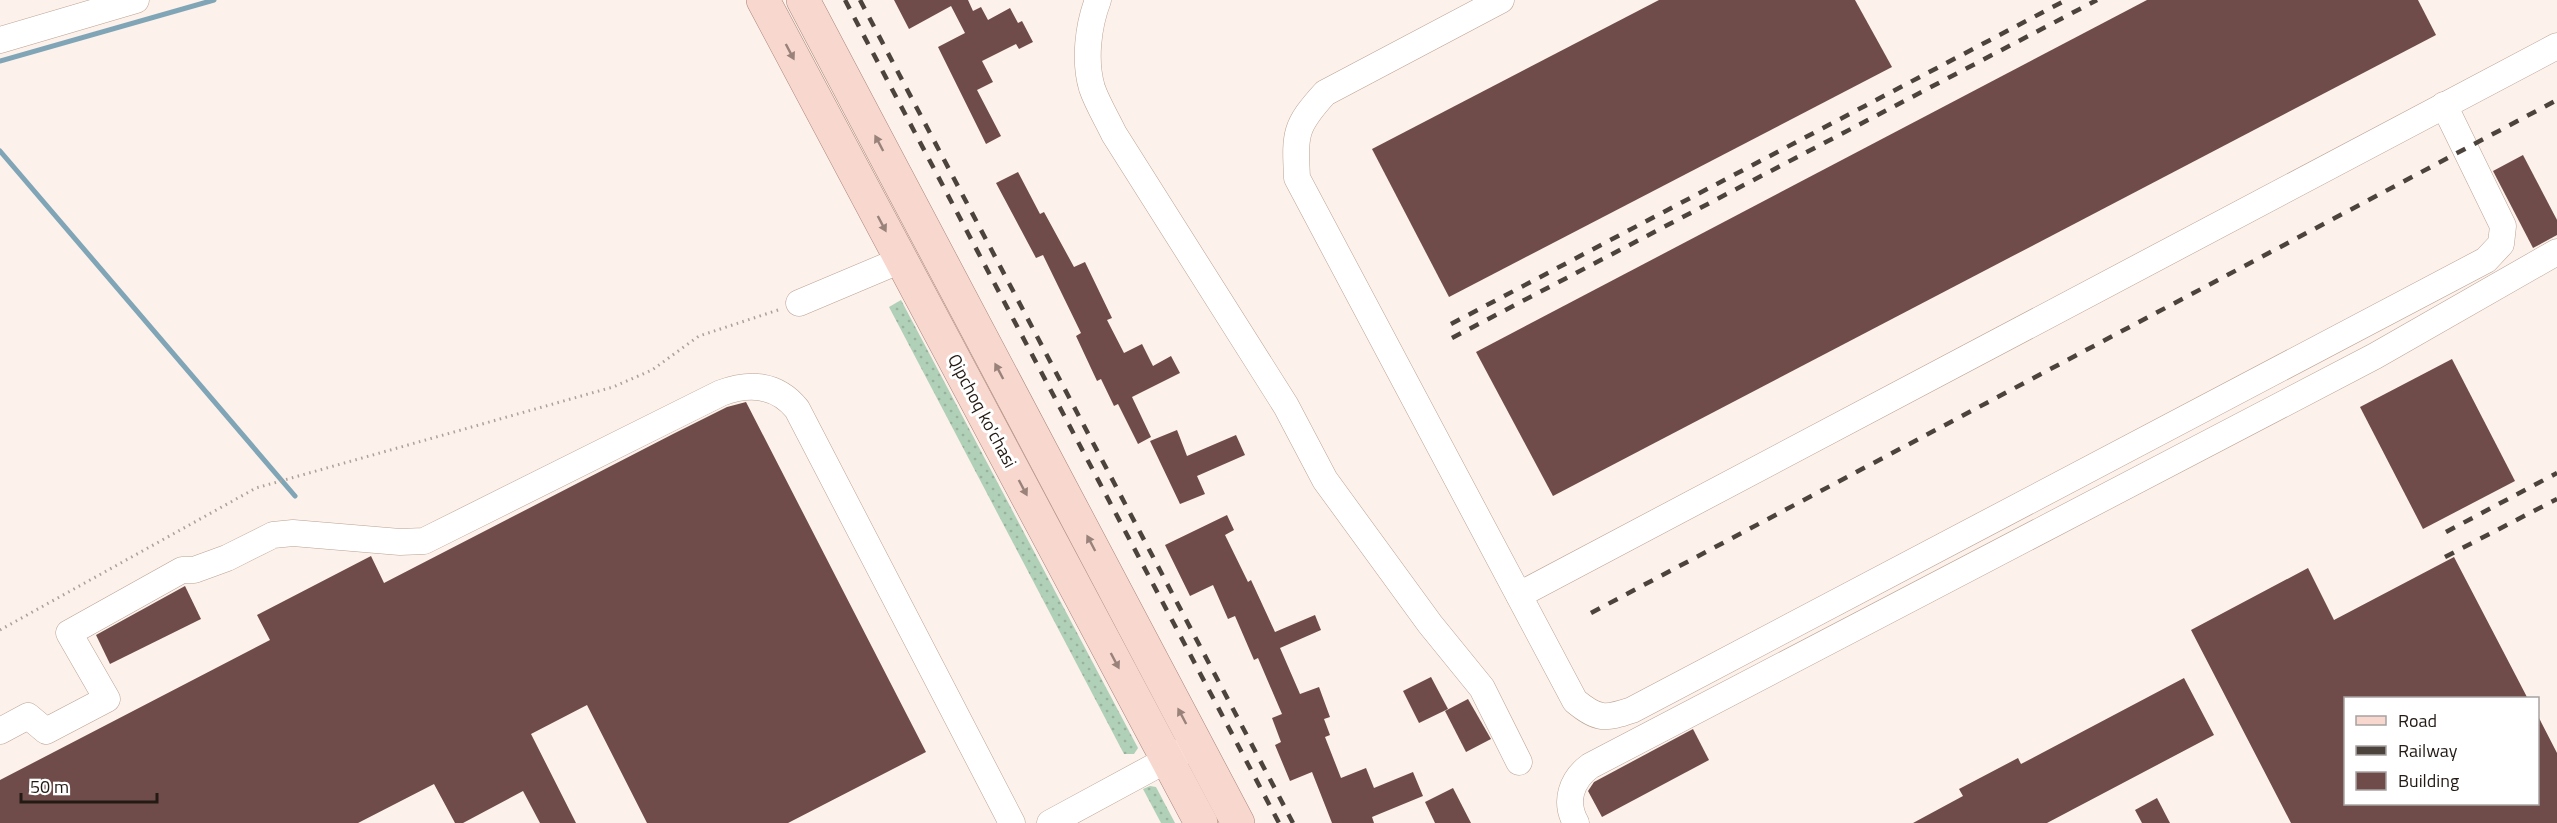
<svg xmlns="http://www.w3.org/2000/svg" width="2557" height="823" font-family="'Titillium Web',sans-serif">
<defs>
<pattern id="grass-dots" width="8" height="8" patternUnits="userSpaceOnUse" patternTransform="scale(1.5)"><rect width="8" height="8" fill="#b1d0b8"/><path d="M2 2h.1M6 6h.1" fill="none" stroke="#98b29d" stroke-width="1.8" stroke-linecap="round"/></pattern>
</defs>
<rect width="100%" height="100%" fill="#fcf1eb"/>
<!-- grass -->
<g fill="url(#grass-dots)">
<polygon points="901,300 1138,748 1134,754 1124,754 889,307"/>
<polygon points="1150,786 1156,787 1175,823 1161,823 1143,789"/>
</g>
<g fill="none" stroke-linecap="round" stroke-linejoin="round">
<!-- stream -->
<g stroke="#7fa5b6" stroke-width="5">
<polyline points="0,61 214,0"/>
<polyline points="0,151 295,496"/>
</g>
</g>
<!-- building -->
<g fill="#6f4c4a">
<polygon points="894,0 968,0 973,11 981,7 988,20 1010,8 1018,23 1022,21 1033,42 1019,49 1016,44 982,61 993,82 977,90 1001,136 986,144 938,47 965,33 951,6 909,29"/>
<polygon points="1659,0 1855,0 1892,67 1449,297 1372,149"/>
<polygon points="2147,0 2418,0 2436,35 1553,496 1476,352"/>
<polygon points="2523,155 2557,220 2557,235 2533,248 2493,171"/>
<polygon points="1018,172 1040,214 1044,212 1074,267 1085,262 1112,318 1107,320 1124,353 1142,344 1153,366 1171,356 1180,373 1132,397 1151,437 1138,444 1118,404 1114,406 1101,379 1097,381 1076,336 1081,333 1043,255 1036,258 996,183"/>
<polygon points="2452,359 2515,481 2423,529 2360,407"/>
<polygon points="746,402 926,752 788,823 647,823 587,705 531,734 576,823 540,823 523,791 463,823 455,823 434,784 358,823 0,823 0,780 270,640 257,615 371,556 384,583 673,434 727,407"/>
<polygon points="1177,430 1187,456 1236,435 1245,455 1197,476 1205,494 1180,504 1150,441"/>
<polygon points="1227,515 1234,530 1225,535 1248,582 1251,580 1275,632 1315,615 1321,630 1280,648 1300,694 1319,687 1330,717 1324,719 1330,735 1325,737 1341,778 1366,768 1374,788 1413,772 1423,796 1372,817 1374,823 1332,823 1312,772 1290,781 1275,745 1281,742 1272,718 1282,714 1258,658 1254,660 1235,616 1228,619 1213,585 1190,596 1165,545"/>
<polygon points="2454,557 2528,699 2346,699 2346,804 2538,804 2538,716 2557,753 2557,823 2291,823 2191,630 2308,568 2334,620"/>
<polygon points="185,586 201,619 110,664 96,635"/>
<polygon points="1431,677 1448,709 1419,723 1403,691"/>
<polygon points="2184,678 2214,735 2047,823 1913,823 1963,796 1959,789 2018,758 2021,764"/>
<polygon points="1468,699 1491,739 1466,752 1445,711"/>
<polygon points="1693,729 1709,760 1602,817 1588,791 1594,782"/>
<polygon points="1453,788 1471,823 1435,823 1425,802"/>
<polygon points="2157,798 2170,823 2142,823 2135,810"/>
</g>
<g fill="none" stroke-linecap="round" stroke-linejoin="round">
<!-- minor casing -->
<g stroke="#bba292" stroke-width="27">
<g id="minor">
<path d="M1098 0C1088 26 1084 61 1092 88 1097 103 1107 119 1114 134L1286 406 1325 480 1430 624 1482 688 1519 762"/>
<path d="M1501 0 1325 93C1294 127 1295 134 1297 178L1575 701C1598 720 1605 719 1632 710L2486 260 2501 244 2503 226 2444 105"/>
<polyline points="0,40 136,0"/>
<polyline points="799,303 901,260"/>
<polyline points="1519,595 2557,46"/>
<path d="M0 731 28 716 46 731 107 699 69 633 182 570H194L227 558 273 535 293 533 400 542 424 541 721 393C750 382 777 384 797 409L1012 823"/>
<polyline points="1050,823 1183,751"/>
<path d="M1576 823C1564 802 1571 780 1590 766L2375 356 2557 252"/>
</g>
</g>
<!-- major casing -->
<g stroke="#aa8477" stroke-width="34">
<g id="major">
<polyline points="763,0 1201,823"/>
<polyline points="803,0 1238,823"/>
</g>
</g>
<!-- path -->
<polyline stroke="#aca29c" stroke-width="3" stroke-dasharray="1.5 4.5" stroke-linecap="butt" points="0,630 256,488 613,387 652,370 699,336 781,309"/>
<!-- minor -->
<use href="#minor" stroke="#fff" stroke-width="26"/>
<!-- major -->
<use href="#major" stroke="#f7d7ce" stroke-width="33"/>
<!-- rail -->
<g stroke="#4c433d" stroke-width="4.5" stroke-dasharray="10 10" stroke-linecap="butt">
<polyline points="845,0 1279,823"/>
<polyline points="860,0 1293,823"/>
<polyline points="1451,324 2066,0"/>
<polyline points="1452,338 2097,0"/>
<polyline points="2446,532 2557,473"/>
<polyline points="2445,557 2557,499"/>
<polyline points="1591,613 2557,100"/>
</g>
</g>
<!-- one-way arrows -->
<defs><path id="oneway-solid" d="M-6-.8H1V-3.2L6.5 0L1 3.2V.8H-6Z" transform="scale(1.5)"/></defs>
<g fill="#98827a">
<use href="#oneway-solid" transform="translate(790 52) rotate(62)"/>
<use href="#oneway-solid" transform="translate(879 143) rotate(-118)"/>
<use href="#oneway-solid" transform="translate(882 224) rotate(62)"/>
<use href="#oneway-solid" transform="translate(999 371) rotate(-118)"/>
<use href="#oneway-solid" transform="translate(1023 488) rotate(62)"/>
<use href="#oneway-solid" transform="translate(1091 543) rotate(-118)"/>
<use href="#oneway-solid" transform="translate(1115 661) rotate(62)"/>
<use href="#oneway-solid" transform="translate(1182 716) rotate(-118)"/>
</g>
<g text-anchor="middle" stroke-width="6" stroke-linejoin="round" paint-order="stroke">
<!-- street labels -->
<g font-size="18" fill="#231a14" stroke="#fff">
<text transform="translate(982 411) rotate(62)" y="6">Qipchoq ko'chasi</text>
</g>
</g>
<!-- legend -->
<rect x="2344" y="697" width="195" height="108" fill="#ffffff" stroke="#a7a3a1" stroke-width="1.5"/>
<rect x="2356" y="716" width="30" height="9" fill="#f7d7ce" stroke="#a7a3a1" stroke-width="1.5"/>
<text x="2398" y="727" font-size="18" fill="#231a14">Road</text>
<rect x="2356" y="746" width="30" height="9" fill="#4c433d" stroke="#a7a3a1" stroke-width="1.5"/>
<text x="2398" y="757" font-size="18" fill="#231a14">Railway</text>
<rect x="2356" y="772" width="30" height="18" fill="#6f4c4a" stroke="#a7a3a1" stroke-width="1.5"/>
<text x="2398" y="787" font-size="18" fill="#231a14">Building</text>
<!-- scale -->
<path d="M21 793v9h136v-9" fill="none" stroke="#231a14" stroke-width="3"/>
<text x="30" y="793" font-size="18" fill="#231a14" stroke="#ffffff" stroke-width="4.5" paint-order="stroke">50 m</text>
</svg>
